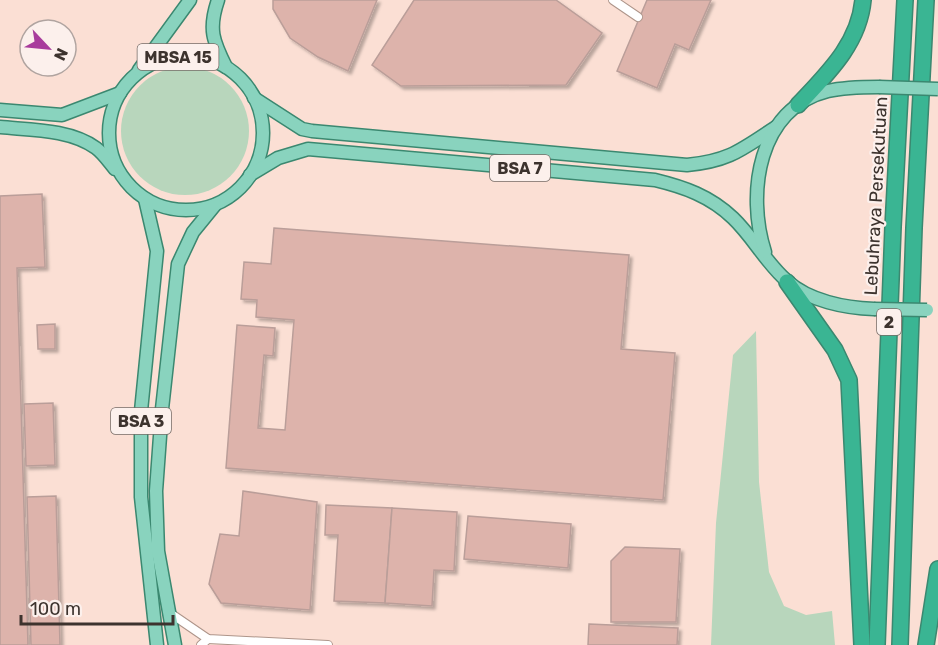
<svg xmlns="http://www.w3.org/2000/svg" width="938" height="645" font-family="Rubik,sans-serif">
<defs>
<filter id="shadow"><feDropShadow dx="3" dy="3" stdDeviation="1.5" flood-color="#0004"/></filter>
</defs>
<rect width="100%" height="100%" fill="#fbdfd4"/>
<!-- green -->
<g fill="#b8d6bc">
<circle cx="185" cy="131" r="64"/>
<polygon points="756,331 759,482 769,572 784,606 806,615 832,611 835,645 711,645 716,523 733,355"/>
</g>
<!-- building -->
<g fill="#ddb3ab" stroke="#ba9e99" stroke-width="1.5" filter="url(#shadow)">
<polygon points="273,0 377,0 348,71 318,57 290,38 273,9"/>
<polygon points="414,0 556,0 602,33 566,85 401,86 372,65"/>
<polygon points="647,0 711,0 689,50 675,44 657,88 617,71"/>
<polygon points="42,194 45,267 17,268 28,645 0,645 0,196"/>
<polygon points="274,228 629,255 621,349 675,353 663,500 226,468 237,325 275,328 273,356 264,355 258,428 285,430 294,320 256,317 257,300 241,299 244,262 271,264"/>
<polygon points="55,324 55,349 38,349 37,325"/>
<polygon points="53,403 55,465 26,466 24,404"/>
<polygon points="243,491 317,502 310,610 221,603 209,584 220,534 239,536"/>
<polygon points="56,496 60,645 31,645 27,497"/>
<polygon points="326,505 392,508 385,603 334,601 338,535 325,535"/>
<polygon points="392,508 457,512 454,571 434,570 432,606 385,603"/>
<polygon points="468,516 571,524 568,568 464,559"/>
<polygon points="625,547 680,549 676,622 611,622 611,561"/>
<polygon points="589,624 678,628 677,645 588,645"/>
</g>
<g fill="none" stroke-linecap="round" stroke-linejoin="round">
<!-- street casing -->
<g stroke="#ae958a" stroke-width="10">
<g id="street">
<polyline points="613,0 638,17"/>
<polyline points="170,613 208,639 328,645"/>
<polyline points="201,645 208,639"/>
</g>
</g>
<!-- primary casing -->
<g stroke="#3b8870" stroke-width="15">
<g id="primary">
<path d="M218 0C208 29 213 41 226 67"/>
<circle cx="186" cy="133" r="77"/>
<polyline points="139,70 190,0"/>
<path d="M254 98 302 129 312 131 687 165C729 161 741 150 776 127"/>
<polyline points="0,110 62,115 120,93"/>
<path d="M0 127C30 130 70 129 96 148 103 153 109 162 115 169"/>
<path d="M250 175 278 158 308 149 655 180C684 187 710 196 733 218 753 237 766 263 787 281 809 301 845 308 874 309"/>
<polyline points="145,199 157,251 141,411 141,497 157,645"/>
<path d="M765 252C746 194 758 108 828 91 845 87 863 87 879 87"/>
<polyline points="175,645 158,551 156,491 162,409 178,264 193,232 215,205"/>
</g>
</g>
<!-- highway casing -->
<g stroke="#3b8870" stroke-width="18">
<g id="highway">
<path d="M798 105C827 74 859 44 863 0"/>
<polyline points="787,282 835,350 849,380 862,645"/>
<polyline points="877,645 893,227 905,0"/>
<polyline points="900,645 914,228 926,0"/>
<polyline points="926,645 938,569"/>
</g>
</g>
<!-- street -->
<use href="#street" stroke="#fff" stroke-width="8"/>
<!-- primary -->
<use href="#primary" stroke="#89d3be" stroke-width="12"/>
<!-- highway -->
<use href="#highway" stroke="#3ab593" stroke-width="15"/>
<!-- primary-bridge casing -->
<g stroke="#3b8870" stroke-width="15" stroke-linecap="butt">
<g id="primary-bridge">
<polyline points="879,87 938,89"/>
<polyline points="874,309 927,310"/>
</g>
</g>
<!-- primary-bridge -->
<use href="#primary-bridge" stroke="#89d3be" stroke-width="12"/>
</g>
<g text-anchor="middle" stroke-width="4.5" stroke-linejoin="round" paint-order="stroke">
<!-- shield labels -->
<g fill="#fcf0ec" stroke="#766c67" stroke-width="1.5">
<rect x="137.5" y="44" width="81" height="26" rx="4.5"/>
<rect x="490" y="155" width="60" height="26" rx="4.5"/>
<rect x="877" y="309" width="24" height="26" rx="4.5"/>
<rect x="111" y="408" width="60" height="26" rx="4.5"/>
</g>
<g font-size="16" font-weight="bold" fill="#3d332e">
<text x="178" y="63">MBSA 15</text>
<text x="520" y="174">BSA 7</text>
<text x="889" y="328">2</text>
<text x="141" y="427">BSA 3</text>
</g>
<!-- street labels -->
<g font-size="18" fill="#3d332e" stroke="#fcf0ec">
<text transform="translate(876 196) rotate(-87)" y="6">Lebuhraya Persekutuan</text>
</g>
</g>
<!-- north arrow -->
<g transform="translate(48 48) rotate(116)"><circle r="28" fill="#fcf0ec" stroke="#b0a4a0" stroke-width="1.5"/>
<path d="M0-4.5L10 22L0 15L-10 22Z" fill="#a83c9c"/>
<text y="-9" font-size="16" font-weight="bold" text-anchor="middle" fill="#3d332e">N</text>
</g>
<!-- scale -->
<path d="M21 615v9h152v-9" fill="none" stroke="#3d332e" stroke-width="3"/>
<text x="30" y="615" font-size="18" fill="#3d332e" stroke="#fcf0ec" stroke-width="4.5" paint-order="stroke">100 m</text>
</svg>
